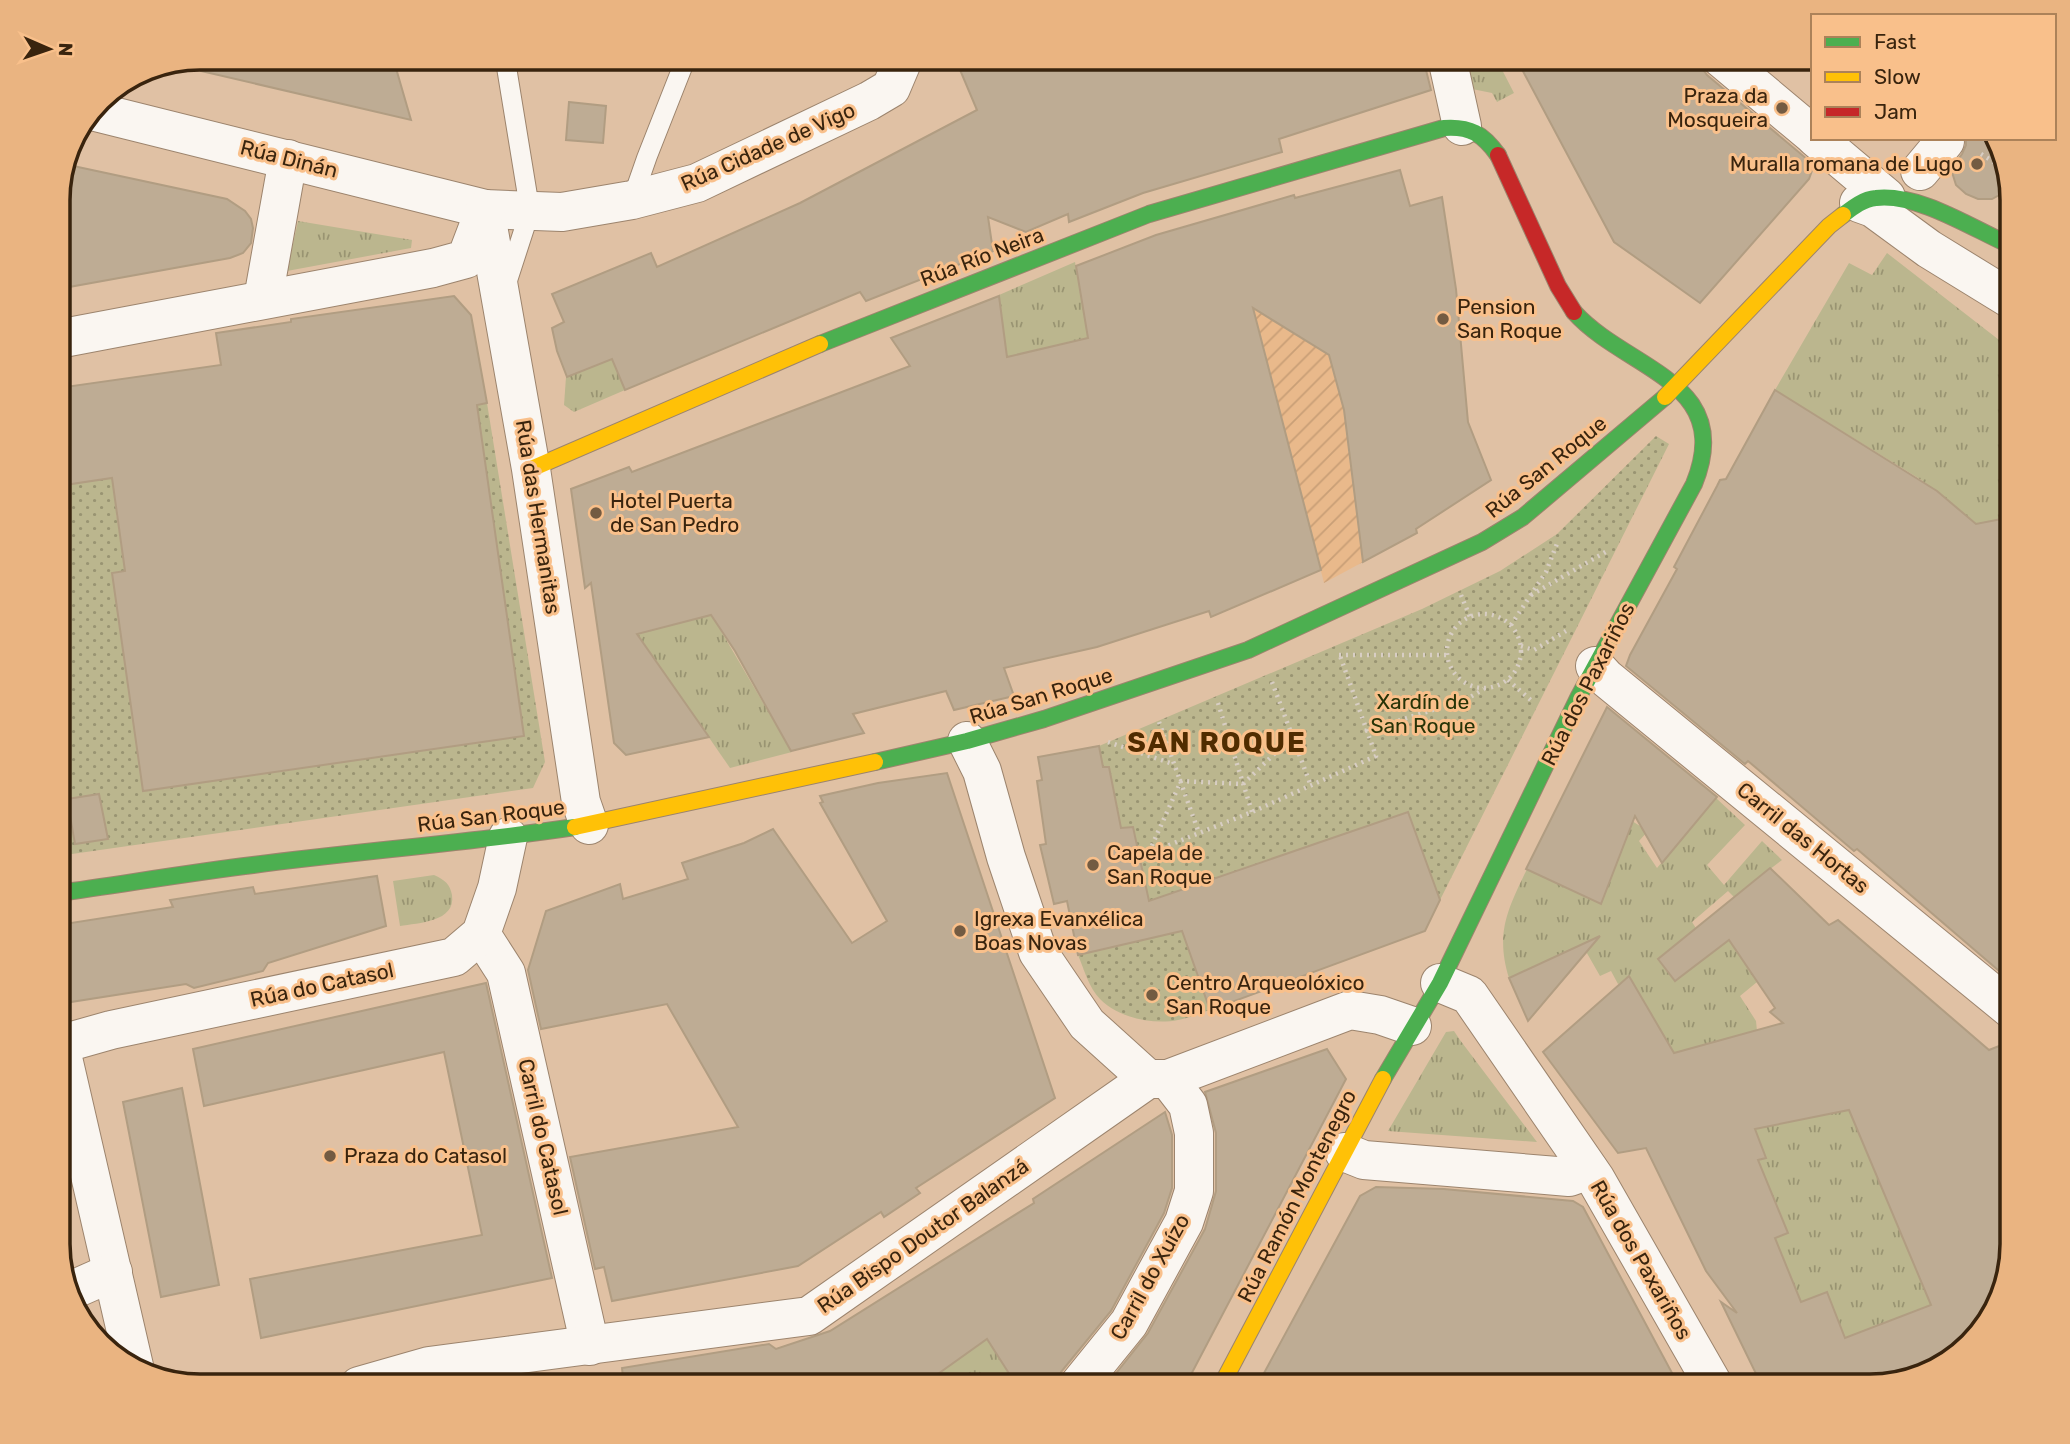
<svg xmlns="http://www.w3.org/2000/svg" width="2070" height="1444" font-family="Rubik,sans-serif">
<defs>
<pattern id="industrial-furrows" width="10" height="10" patternUnits="userSpaceOnUse" patternTransform="scale(1.75)"><rect width="10" height="10" fill="#e9b98b"/><path d="M-1 1l2-2M0 10L10 0M9 11l2-2" fill="none" stroke="#c99f77"/></pattern>
<pattern id="grass-tufts" width="24" height="20" patternUnits="userSpaceOnUse" patternTransform="scale(1.75)"><rect width="24" height="20" fill="#bbb68e"/><path d="M3 7l-1-3M5 7V3M7 7l1-3M15 17l-1-3M17 17v-4M19 17l1-3" fill="none" stroke="#999472"/></pattern>
<pattern id="park-dots" width="8" height="8" patternUnits="userSpaceOnUse" patternTransform="scale(1.75)"><rect width="8" height="8" fill="#bbb68e"/><path d="M2 2h.1M6 6h.1" fill="none" stroke="#999472" stroke-width="1.8" stroke-linecap="round"/></pattern>
</defs>
<rect width="100%" height="100%" fill="#e0c1a4"/>
<!-- industrial -->
<polygon fill="url(#industrial-furrows)" points="1256,310 1329,355 1344,410 1351,471 1390,481 1417,533 1324,583 1300,489 1088,338"/>
<!-- grass -->
<g fill="url(#grass-tufts)">
<polygon points="1456,58 1496,58 1514,93 1497,102 1492,93 1462,87"/>
<polygon points="298,221 412,240 411,248 287,271"/>
<polygon points="1887,253 2012,350 2012,517 1976,524 1961,511 1903,513 1923,481 1775,390 1849,263 1872,275"/>
<polygon points="1075,262 1088,338 1007,357 999,295"/>
<polygon points="612,359 625,390 574,412 564,405 566,377"/>
<polygon points="680,561 792,752 730,768 634,629"/>
<path d="M1716 798 1745 825 1707 865 1724 885 1762 841 1782 860 1734 897 1728 891 1692 922 1712 953 1729 940 1757 982 1740 996 1756 1021 1757 1031 1674 1054 1631 979 1618 984 1611 971 1600 976 1584 948 1563 953 1509 978C1495 933 1508 909 1527 869L1601 903 1632 821 1648 831 1639 841 1657 868Z"/>
<path d="M434 875C445 880 450 884 452 895 456 922 418 923 400 926L393 881Z"/>
<polygon points="1454,1031 1460,1040 1537,1142 1388,1131 1446,1032"/>
<polygon points="1849,1110 1931,1305 1845,1339 1827,1292 1801,1302 1775,1238 1788,1232 1776,1203 1763,1207 1746,1166 1765,1157 1751,1118 1815,1117"/>
<polygon points="984,1334 1017,1386 926,1386 924,1384 950,1365"/>
</g>
<!-- park -->
<g fill="url(#park-dots)">
<polygon points="487,403 545,762 533,788 58,856 58,464 260,492 116,512 159,789 523,736 485,460 425,414"/>
<path d="M1656 436 1669 444 1440 900 1407 812 1169 895 1210 1010C1200 1013 1189 1018 1178 1020 1154 1025 1118 1018 1100 999 1089 988 1084 969 1078 955L1141 940 1146 885 1133 827 1121 828 1109 768 1103 767 1099 746 1422 609 1500 571 1557 534Z"/>
</g>
<!-- building -->
<g fill="#beac94" stroke="#b19d82" stroke-width="2" fill-rule="evenodd">
<polygon points="203,58 393,58 411,120 201,71"/>
<polygon points="955,58 1423,58 1431,90 1279,139 1282,152 1143,193 1069,222 1068,214 1026,232 988,217 993,251 866,301 860,292 625,390 612,359 567,377 557,351 552,328 564,322 552,294 651,253 657,267 800,203 977,110"/>
<polygon points="1516,58 1695,58 1707,75 1814,165 1809,179 1700,303 1614,242"/>
<polygon points="569,102 606,106 603,143 566,140"/>
<polygon points="1966,138 1998,138 2010,189 1992,199 1978,199 1966,194 1956,185 1951,169 1962,154 1966,145"/>
<polygon points="64,164 227,199 245,211 251,219 253,228 251,243 243,253 230,258 58,289 58,191"/>
<polygon points="1400,170 1410,206 1442,197 1456,289 1468,422 1491,480 1416,529 1417,533 1363,562 1344,410 1329,355 1253,308 1321,570 1211,617 1209,611 1097,647 1004,668 1014,696 954,710 946,691 853,714 864,733 791,751 735,651 711,615 637,634 709,737 626,755 614,743 591,583 585,588 571,489 629,467 632,472 910,366 891,338 999,296 1007,357 1088,338 1076,266 1156,235 1294,195 1295,198"/>
<polygon points="454,296 471,315 487,403 477,405 524,736 143,791 112,573 125,571 112,478 58,486 58,388 221,365 216,333 291,322 291,319"/>
<polygon points="1775,390 1937,491 1976,524 2012,517 2012,982 1857,849 1854,851 1748,761 1745,764 1626,666 1630,655 1677,569 1674,567 1717,486 1720,480 1726,479"/>
<polygon points="1607,707 1717,797 1662,863 1635,816 1601,904 1526,869"/>
<polygon points="1099,746 1103,767 1109,767 1121,828 1133,827 1149,901 1408,812 1440,900 1425,931 1210,1010 1182,931 1078,955 1067,901 1054,904 1040,845 1046,844 1037,781 1042,780 1038,757"/>
<polygon points="947,773 1055,1098 916,1188 920,1193 884,1217 881,1212 798,1266 612,1301 604,1267 595,1269 570,1157 738,1127 667,1004 541,1029 528,970 546,911 620,884 623,899 688,879 682,863 744,843 773,829 852,943 887,921 820,803 823,802 820,796 878,783"/>
<polygon points="99,794 108,839 75,844 67,799"/>
<path d="M1770 868 1829 925 1838 920 1989 1050 2012 1041V1244L1988 1323 1941 1367 1870 1386H1762L1721 1302 1737 1313 1706 1271 1646 1148 1618 1153 1543 1052 1629 976 1674 1053 1783 1023 1770 1012 1775 1008 1729 940 1675 981 1658 959ZM1849 1110 1931 1305 1845 1338 1827 1292 1801 1302 1775 1238 1788 1233 1758 1160 1766 1158 1755 1129Z"/>
<polygon points="377,876 386,926 268,963 263,971 194,988 186,984 58,1004 58,925 173,907 170,900 253,887 255,894"/>
<polygon points="1600,936 1528,1021 1509,978"/>
<polygon points="486,983 552,1278 261,1338 250,1279 482,1235 444,1052 204,1106 193,1049"/>
<polygon points="1327,1049 1346,1079 1185,1386 1106,1386 1148,1333 1205,1229 1216,1191 1216,1133 1205,1092"/>
<polygon points="182,1088 219,1285 161,1297 123,1102"/>
<polygon points="1165,1112 1172,1135 1172,1188 1164,1213 1111,1311 1061,1372 1057,1386 1017,1386 987,1339 921,1386 624,1386 622,1368 769,1344 776,1349 830,1331 1034,1203 1033,1199"/>
<polygon points="1376,1187 1444,1189 1573,1201 1583,1207 1679,1386 1257,1386 1360,1196"/>
</g>
<g fill="none" stroke-linecap="round" stroke-linejoin="round">
<!-- lane casing -->
<g stroke="#9c846d" stroke-width="21">
<g id="lane">
<polyline points="505,58 530,211 506,285"/>
<polyline points="632,200 647,157 686,58"/>
</g>
</g>
<!-- street casing -->
<g stroke="#9c846d" stroke-width="40">
<g id="street">
<polyline points="1447,58 1462,126"/>
<polyline points="1721,58 1813,135"/>
<polyline points="92,111 485,209 562,212 632,200 697,183 869,101 891,88 902,62 900,58"/>
<polyline points="1816,138 1886,197"/>
<polyline points="1920,171 1945,141"/>
<polyline points="1859,203 1873,208 1929,249 2012,300"/>
<polyline points="485,209 531,469 581,802 589,825"/>
<polyline points="263,299 288,159"/>
<polyline points="58,339 433,268 466,259 485,209"/>
<polyline points="1595,666 1606,678 2012,1010"/>
<polyline points="967,741 982,771 1006,857 1038,952 1087,1024 1148,1079"/>
<polyline points="481,934 506,973 590,1346"/>
<polyline points="1440,983 1469,995 1595,1178 1714,1386"/>
<polyline points="58,1045 111,1030 454,957 481,934 497,888 508,837"/>
<polyline points="60,1045 134,1366"/>
<polyline points="1344,1152 1364,1160 1569,1177 1589,1170"/>
<polyline points="70,1291 113,1272"/>
<polyline points="359,1386 429,1366 809,1316 1148,1079 1168,1079 1350,1010 1380,1015 1412,1026"/>
<polyline points="1078,1386 1129,1323 1184,1222 1194,1191 1194,1133 1188,1105 1168,1079"/>
</g>
</g>
<!-- fast casing -->
<g stroke="#9c846d" stroke-width="18">
<g id="fast">
<path d="M1843 215C1852 208 1863 199 1876 198 1919 193 1973 229 2012 246"/>
<path d="M820 344 1149 214 1444 128C1470 126 1483 134 1498 155"/>
<polyline points="875,762 967,741 1044,719 1248,650 1482,542 1523,517 1665,397"/>
<path d="M58 893C123 884 188 873 253 865 360 851 468 843 575 827"/>
<path d="M1383 1079 1440 983 1579 696 1694 484C1736 381 1626 370 1574 312"/>
</g>
</g>
<!-- slow casing -->
<g stroke="#9c846d" stroke-width="18">
<g id="slow">
<polyline points="1665,397 1829,226 1843,215"/>
<polyline points="531,469 820,344"/>
<polyline points="575,827 875,762"/>
<polyline points="1221,1386 1383,1079"/>
</g>
</g>
<!-- jam casing -->
<g stroke="#9c846d" stroke-width="18">
<polyline id="jam" points="1498,155 1558,286 1574,312"/>
</g>
<!-- path -->
<g stroke="#d8cec4" stroke-width="4.5" stroke-dasharray="2 5" stroke-linecap="butt">
<polyline points="1981,154 2005,169"/>
<polyline points="1461,595 1470,617"/>
<polyline points="1531,595 1609,550"/>
<circle cx="1484" cy="651" r="37"/>
<polyline points="1511,625 1546,572 1558,541"/>
<polyline points="1521,646 1534,650 1566,631"/>
<polyline points="1339,655 1448,655"/>
<polyline points="1508,680 1533,702"/>
<polyline points="1272,682 1311,786"/>
<polyline points="1218,703 1252,812"/>
<polyline points="1159,722 1199,833"/>
<polyline points="1365,731 1465,700 1484,689"/>
<polyline points="1108,742 1173,764"/>
<polyline points="1149,852 1181,781 1243,784 1293,736"/>
<polyline points="1149,853 1252,812 1376,756 1339,653"/>
</g>
<!-- lane -->
<use href="#lane" stroke="#faf6f1" stroke-width="19"/>
<!-- street -->
<use href="#street" stroke="#faf6f1" stroke-width="38"/>
<!-- fast -->
<use href="#fast" stroke="#4caf50" stroke-width="16"/>
<!-- slow -->
<use href="#slow" stroke="#ffc107" stroke-width="16"/>
<!-- jam -->
<use href="#jam" stroke="#c62828" stroke-width="16"/>
</g>
<!-- markers -->
<g fill="#735b42" stroke="#f9c08b" stroke-width="2.5">
<circle cx="1782" cy="108" r="7"/>
<circle cx="1977" cy="164" r="7"/>
<circle cx="1443" cy="319" r="7"/>
<circle cx="596" cy="513" r="7"/>
<circle cx="1093" cy="865" r="7"/>
<circle cx="960" cy="931" r="7"/>
<circle cx="1152" cy="995" r="7"/>
<circle cx="330" cy="1156" r="7"/>
</g>
<g text-anchor="middle" stroke-width="6" stroke-linejoin="round" paint-order="stroke">
<!-- poi labels -->
<g font-size="21" fill="#39240e" stroke="#f9c08b" text-anchor="start">
<text x="1768" y="103" text-anchor="end">Praza da<tspan x="1768" dy="24">Mosqueira</tspan></text>
<text x="1963" y="171" text-anchor="end">Muralla romana de Lugo</text>
<text x="1457" y="314">Pension<tspan x="1457" dy="24">San Roque</tspan></text>
<text x="610" y="508">Hotel Puerta<tspan x="610" dy="24">de San Pedro</tspan></text>
<text x="1107" y="860">Capela de<tspan x="1107" dy="24">San Roque</tspan></text>
<text x="974" y="926">Igrexa Evanxélica<tspan x="974" dy="24">Boas Novas</tspan></text>
<text x="1166" y="990">Centro Arqueolóxico<tspan x="1166" dy="24">San Roque</tspan></text>
<text x="344" y="1163">Praza do Catasol</text>
</g>
<!-- street labels -->
<g font-size="21" fill="#39240e" stroke="#f9c08b">
<text transform="translate(768 147) rotate(-24)" y="7">Rúa Cidade de Vigo</text>
<text transform="translate(289 159) rotate(14)" y="7">Rúa Dinán</text>
<text transform="translate(982 257) rotate(-21)" y="7">Rúa Río Neira</text>
<text transform="translate(1546 467) rotate(-39)" y="7">Rúa San Roque</text>
<text transform="translate(538 517) rotate(81)" y="7">Rúa das Hermanitas</text>
<text transform="translate(1588 684) rotate(-63)" y="7">Rúa dos Paxariños</text>
<text transform="translate(1041 696) rotate(-17)" y="7">Rúa San Roque</text>
<text transform="translate(491 816) rotate(-7)" y="7">Rúa San Roque</text>
<text transform="translate(1803 838) rotate(39)" y="7">Carril das Hortas</text>
<text transform="translate(322 985) rotate(-12)" y="7">Rúa do Catasol</text>
<text transform="translate(543 1137) rotate(77)" y="7">Carril do Catasol</text>
<text transform="translate(1297 1196) rotate(-63)" y="7">Rúa Ramón Montenegro</text>
<text transform="translate(923 1236) rotate(-35)" y="7">Rúa Bispo Doutor Balanzá</text>
<text transform="translate(1641 1260) rotate(60)" y="7">Rúa dos Paxariños</text>
<text transform="translate(1150 1277) rotate(-61)" y="7">Carril do Xuízo</text>
</g>
<!-- park labels -->
<g font-size="21" fill="#273307" stroke="#f9c08b">
<text x="1423" y="709">Xardín de<tspan x="1423" dy="24">San Roque</tspan></text>
</g>
<!-- district labels -->
<g font-size="28" font-weight="bold" letter-spacing="2" fill="#502c00" stroke="#f9c08b">
<text x="1217" y="752">SAN ROQUE</text>
</g>
</g>
<!-- crop -->
<path d="M0 0H2070V1444H0ZM200 70H1870A130 130 0 0 1 2000 200V1244A130 130 0 0 1 1870 1374H200A130 130 0 0 1 70 1244V200A130 130 0 0 1 200 70Z" fill="#eab481" fill-rule="evenodd"/>
<path fill="none" stroke="#39240e" stroke-width="3.5" d="M200 70H1870A130 130 0 0 1 2000 200V1244A130 130 0 0 1 1870 1374H200A130 130 0 0 1 70 1244V200A130 130 0 0 1 200 70Z"/>
<!-- legend -->
<rect x="1811" y="14" width="245" height="126" fill="#f9c08b" stroke="#ac8259" stroke-width="2"/>
<rect x="1825" y="37" width="35" height="10" fill="#4caf50" stroke="#ac8259" stroke-width="2"/>
<text x="1874" y="49" font-size="21" fill="#39240e">Fast</text>
<rect x="1825" y="72" width="35" height="10" fill="#ffc107" stroke="#ac8259" stroke-width="2"/>
<text x="1874" y="84" font-size="21" fill="#39240e">Slow</text>
<rect x="1825" y="107" width="35" height="10" fill="#c62828" stroke="#ac8259" stroke-width="2"/>
<text x="1874" y="119" font-size="21" fill="#39240e">Jam</text>
<!-- north arrow -->
<g transform="translate(49 49) rotate(92)" stroke="#f9c08b" stroke-width="5" paint-order="stroke">
<path d="M0-5L12 26L0 18L-12 26Z" fill="#39240e"/>
<text y="-10" font-size="19" font-weight="bold" text-anchor="middle" fill="#39240e">N</text>
</g>
</svg>
